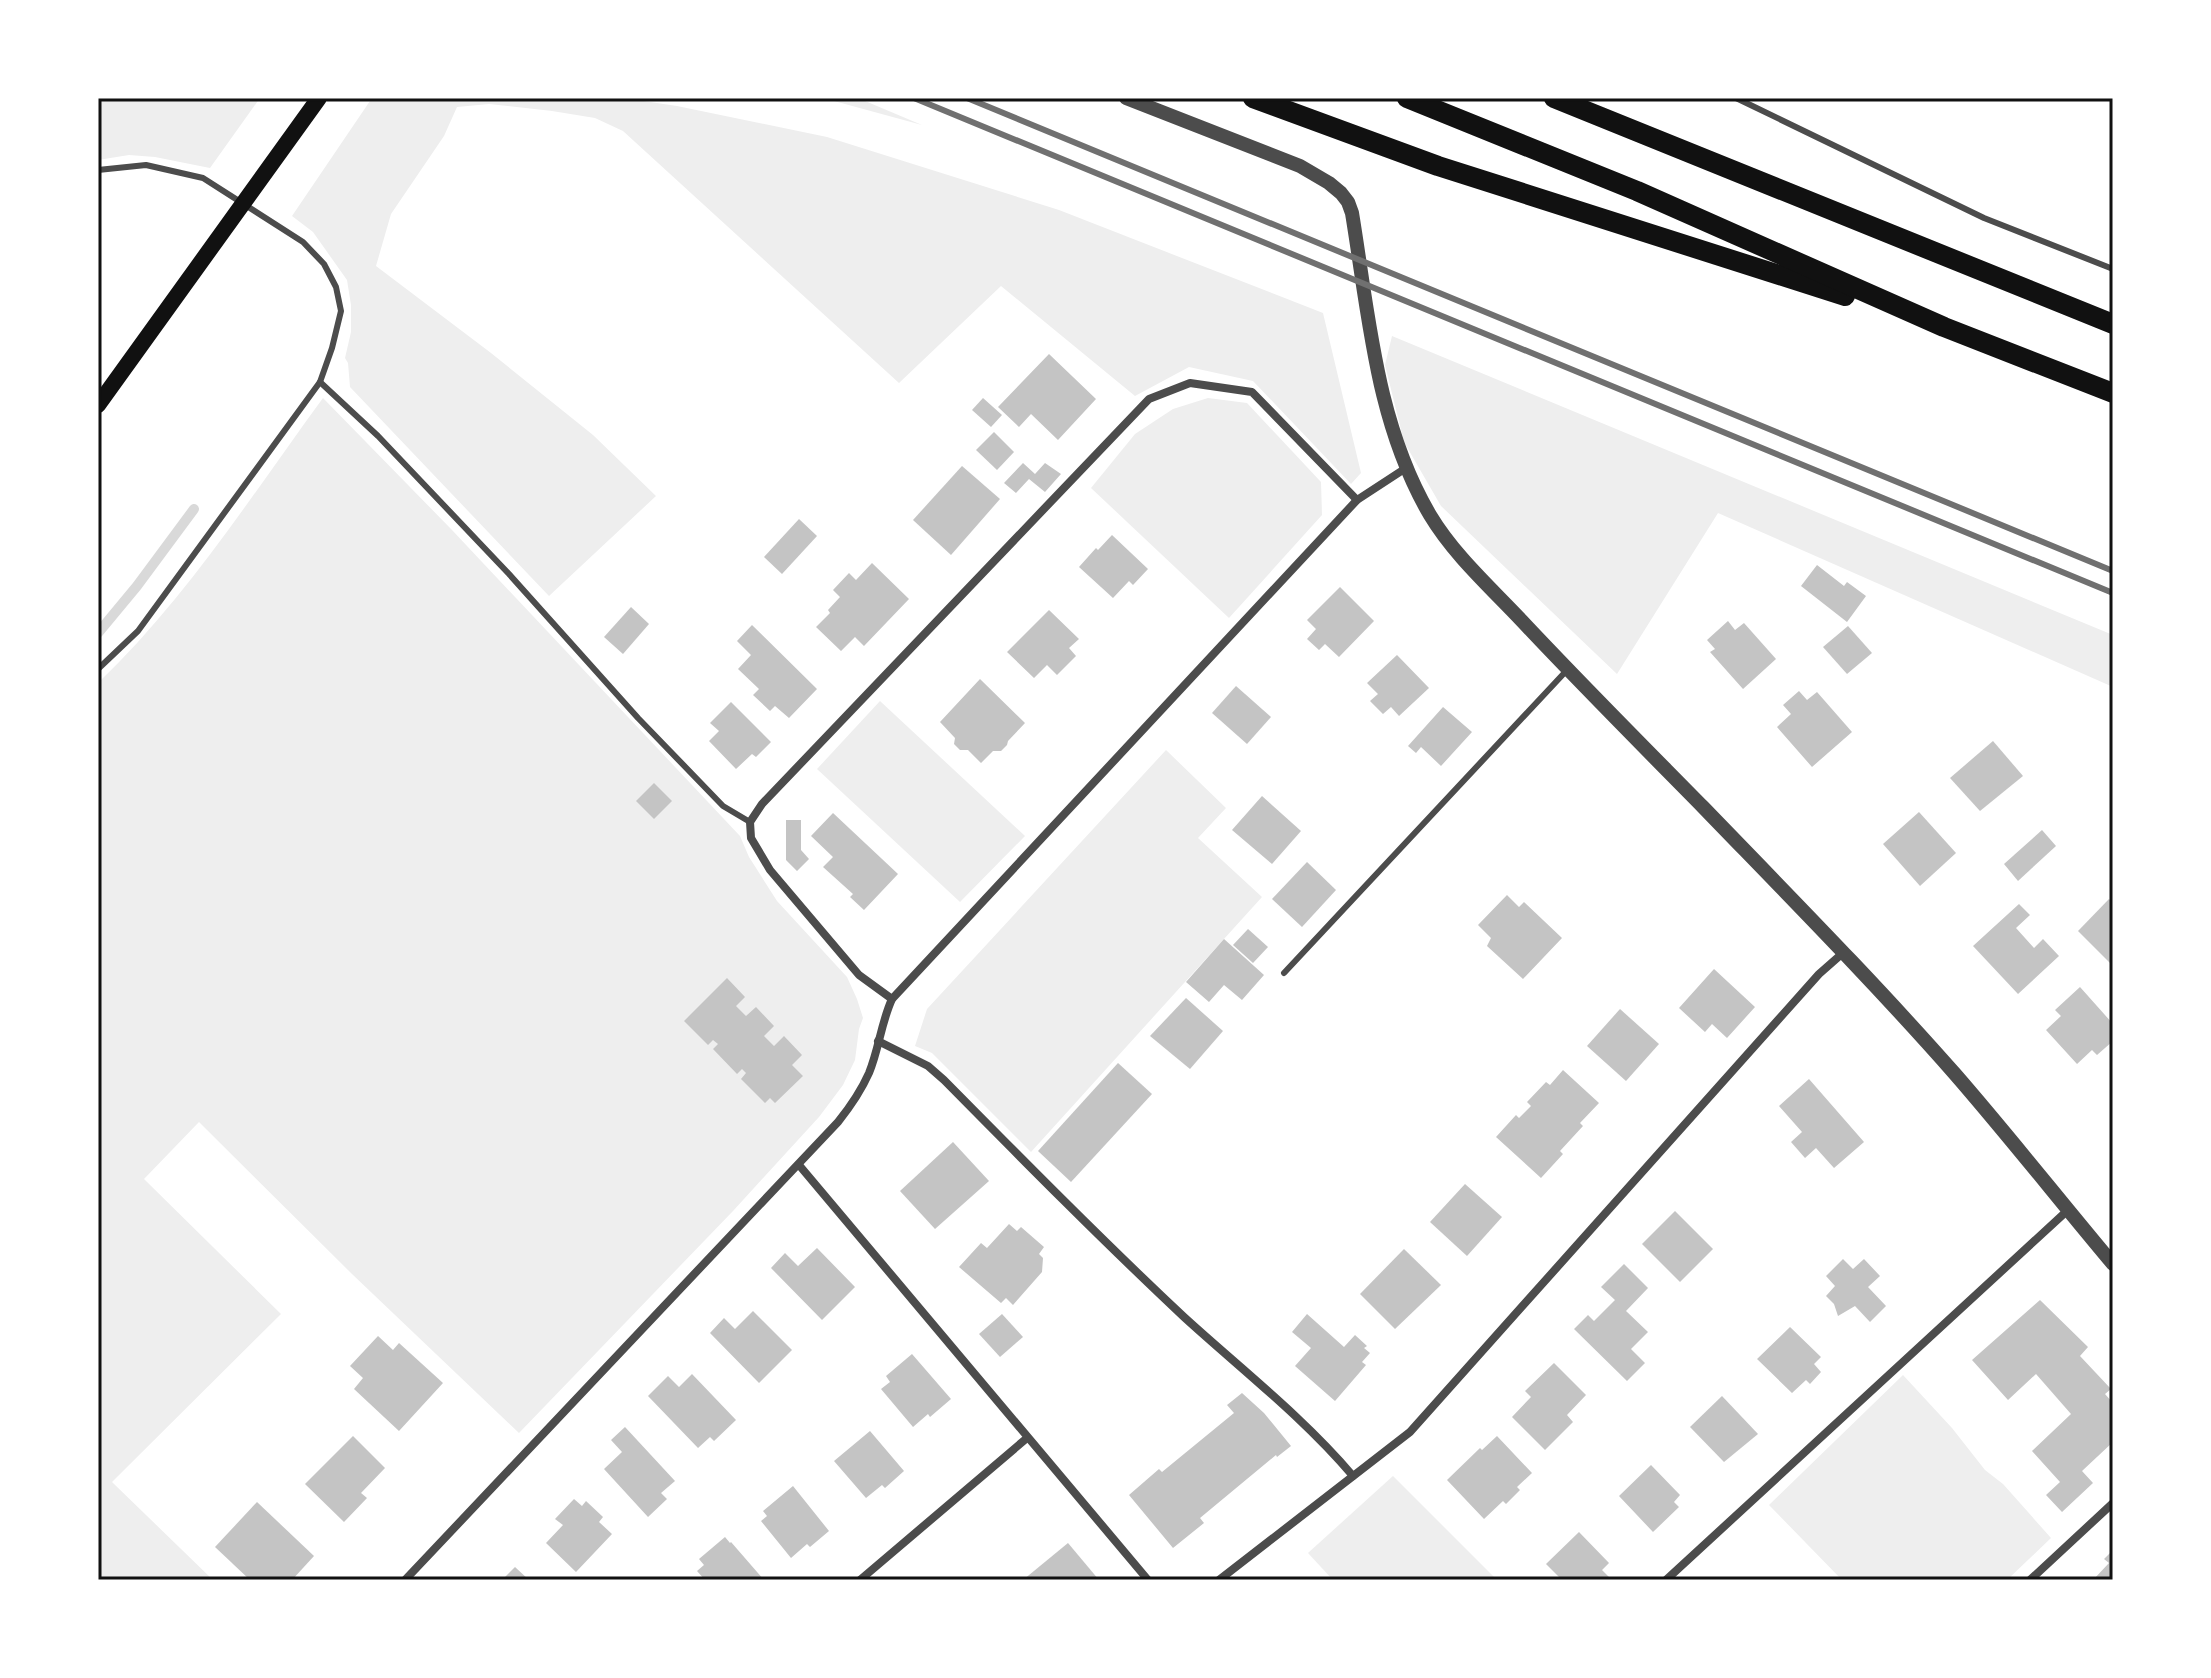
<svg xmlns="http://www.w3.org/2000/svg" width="2211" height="1678" font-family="Quicksand,sans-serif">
<rect width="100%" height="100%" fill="#fff"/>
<!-- green -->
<g fill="#eee">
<polygon points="98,98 260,98 210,168 155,157 129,155 98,160"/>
<polygon points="372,98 623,98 677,106 827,137 1059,210 1323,313 1361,473 1351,484 1253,381 1189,367 1135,396 1001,286 899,383 623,131 595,118 552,111 489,104 457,107 444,136 391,214 376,266 491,353 593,435 656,496 549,596 350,387 348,363 345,358 351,332 351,305 347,280 313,232 292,216"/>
<polygon points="823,98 858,98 922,125"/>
<polygon points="1392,336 2113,635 2113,687 1718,513 1617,674 1441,506 1404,442 1385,365"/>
<path d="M323 398 452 530 740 836 749 857 777 901 847 977 857 999 863 1018 859 1029 855 1060 843 1085 819 1117 733 1211 519 1433 352 1274 199 1122 144 1179 281 1314 112 1482 213 1580H98V683C185 600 252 495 323 398Z"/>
<polygon points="1208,398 1247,403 1321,482 1322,515 1229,618 1091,488 1135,434 1173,409"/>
<polygon points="880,701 1025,836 960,902 817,769"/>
<polygon points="1166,750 1226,808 1198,838 1262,897 1031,1152 932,1053 915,1046 927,1009"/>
<polygon points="1903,1375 1952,1428 1985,1470 2003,1484 2051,1538 2007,1580 1842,1580 1769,1505"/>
<polygon points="1393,1476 1497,1580 1333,1580 1308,1553"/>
</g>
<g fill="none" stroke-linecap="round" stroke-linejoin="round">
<!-- stream -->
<polyline stroke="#d9d9d9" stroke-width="10" points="98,633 137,586 194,509"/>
</g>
<!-- building -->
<g fill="#c4c4c4">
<polygon points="1049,354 1096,399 1058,440 1031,414 1019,427 998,407"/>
<polygon points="983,398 1002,415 991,427 972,410"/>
<polygon points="994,432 1014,452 997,470 976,450"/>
<polygon points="1023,463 1035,474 1045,463 1061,474 1045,492 1029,479 1016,493 1004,483"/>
<polygon points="962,466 1000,499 951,555 913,520"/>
<polygon points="799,519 817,536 782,574 764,557"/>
<polygon points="1112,535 1148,569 1133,585 1129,581 1113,598 1079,567 1096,548 1098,550"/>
<polygon points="872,563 909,599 864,646 855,637 841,651 816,627 830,613 828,610 840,597 833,590 849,573 856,580"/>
<polygon points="1817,565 1844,586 1847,582 1866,596 1847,622 1801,586"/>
<polygon points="1340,587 1374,621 1339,657 1325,644 1319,650 1307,639 1316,629 1307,620"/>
<polygon points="631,607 649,624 623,654 604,637"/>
<polygon points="1049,610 1079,639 1069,648 1076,656 1057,675 1047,665 1034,678 1007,652"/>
<polygon points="1728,621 1735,630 1744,623 1776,659 1743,689 1710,652 1715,649 1707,640"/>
<polygon points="752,625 817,689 789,718 775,706 770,711 753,695 759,689 738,669 751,655 737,641"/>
<polygon points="1848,626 1872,653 1847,674 1823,647"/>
<polygon points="1397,655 1429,688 1399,716 1391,707 1383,714 1370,701 1378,694 1367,683"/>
<polygon points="980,679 1025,723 1008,741 1007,745 1001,751 993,751 981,763 968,750 960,750 954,744 955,738 940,722"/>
<polygon points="1236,686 1271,717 1247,744 1212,713"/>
<polygon points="1799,691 1807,700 1817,692 1852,732 1812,767 1777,727 1791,714 1783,705"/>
<polygon points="731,702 771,742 756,757 752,754 736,769 709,741 719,731 710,723"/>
<polygon points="1443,707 1472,732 1441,766 1421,747 1416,753 1408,746"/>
<polygon points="1993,741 2023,776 1980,811 1950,778"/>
<polygon points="654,783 672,801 654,819 636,801"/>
<polygon points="1262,796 1301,831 1272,864 1232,830"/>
<polygon points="1919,812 1956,853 1920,886 1883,844"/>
<polygon points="833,813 898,874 864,910 850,897 853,894 823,867 833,857 811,836"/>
<polygon points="786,820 801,820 801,850 809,859 797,871 786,860"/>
<polygon points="2042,830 2056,846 2018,881 2004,864"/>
<polygon points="1307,862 1336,890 1302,927 1272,899"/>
<polygon points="1507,895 1519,907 1524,902 1562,938 1523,979 1487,946 1491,938 1478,925"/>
<polygon points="2109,899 2113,903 2113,966 2078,931"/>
<polygon points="2019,904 2030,915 2016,928 2034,948 2043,939 2059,956 2018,994 1973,946"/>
<polygon points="1248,929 1268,947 1253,963 1233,945"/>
<polygon points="1224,939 1264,975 1242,1000 1224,985 1209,1002 1186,982"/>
<polygon points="1714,969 1755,1007 1727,1038 1712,1024 1705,1032 1679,1008"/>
<polygon points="727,978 745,997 736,1006 746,1016 756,1007 774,1026 764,1036 774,1046 784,1036 802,1055 792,1065 803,1076 775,1103 770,1098 765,1103 741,1079 746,1073 742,1069 737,1074 713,1049 718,1044 713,1040 708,1045 684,1021"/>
<polygon points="2080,987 2113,1024 2113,1041 2097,1055 2092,1050 2077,1064 2046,1030 2061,1016 2055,1010"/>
<polygon points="1186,998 1223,1031 1190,1069 1150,1036"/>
<polygon points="1620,1009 1659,1044 1626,1081 1587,1046"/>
<polygon points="1118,1063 1152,1094 1071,1182 1038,1151"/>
<polygon points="1563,1070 1599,1103 1580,1123 1583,1126 1560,1151 1563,1154 1541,1178 1496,1137 1516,1115 1519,1118 1531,1106 1527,1102 1546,1082 1550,1085"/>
<polygon points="1809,1079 1864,1142 1834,1168 1816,1148 1805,1158 1791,1142 1802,1132 1779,1106"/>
<polygon points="953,1142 989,1181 935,1229 900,1191"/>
<polygon points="1465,1184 1502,1217 1467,1256 1430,1222"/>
<polygon points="1675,1211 1713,1249 1680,1282 1642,1244"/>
<polygon points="1009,1224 1017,1231 1021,1227 1044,1247 1039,1254 1043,1258 1042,1272 1013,1305 1006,1298 1001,1303 959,1267 981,1243 987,1248"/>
<polygon points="817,1248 855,1287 822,1320 771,1268 785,1253 798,1266"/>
<polygon points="1404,1249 1441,1285 1395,1329 1360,1294"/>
<polygon points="1843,1259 1853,1269 1864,1259 1880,1276 1868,1287 1886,1306 1870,1322 1855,1306 1838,1316 1834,1304 1826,1296 1835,1286 1826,1276"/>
<polygon points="1624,1264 1648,1288 1626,1311 1648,1332 1631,1349 1645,1363 1627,1381 1574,1329 1588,1315 1594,1321 1615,1300 1601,1287"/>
<polygon points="2040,1300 2088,1347 2080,1356 2111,1389 2105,1394 2113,1403 2113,1442 2082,1471 2093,1483 2062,1512 2046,1495 2060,1482 2032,1451 2071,1414 2036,1374 2008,1400 1972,1360"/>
<polygon points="753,1311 792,1350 759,1383 710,1333 724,1318 735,1329"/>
<polygon points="1002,1314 1023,1337 1000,1357 979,1334"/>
<polygon points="1307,1314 1344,1347 1355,1335 1367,1346 1364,1348 1370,1353 1362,1362 1366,1365 1335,1401 1295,1366 1311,1348 1292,1332"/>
<polygon points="1790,1327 1821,1357 1814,1364 1821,1372 1810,1384 1806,1380 1792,1393 1757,1359"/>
<polygon points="378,1336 393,1350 399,1343 443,1383 399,1431 354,1389 363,1378 350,1366"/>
<polygon points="912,1354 951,1399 930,1417 928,1414 913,1427 881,1389 890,1382 886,1376"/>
<polygon points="1554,1363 1586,1395 1567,1415 1573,1422 1545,1450 1512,1417 1531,1397 1525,1391"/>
<polygon points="692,1374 736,1420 714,1441 710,1437 698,1448 648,1396 668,1376 679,1387"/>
<polygon points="1242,1393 1264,1413 1291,1446 1277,1457 1276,1455 1200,1518 1204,1523 1173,1548 1129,1495 1159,1469 1162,1472 1234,1413 1227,1405"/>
<polygon points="1722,1396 1758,1434 1724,1462 1690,1427"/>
<polygon points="625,1427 675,1481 661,1493 667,1499 648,1517 604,1469 622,1452 611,1440"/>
<polygon points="870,1431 904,1471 885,1488 882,1485 866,1498 834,1461"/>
<polygon points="353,1436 385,1468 361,1493 367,1498 344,1522 305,1484"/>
<polygon points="1497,1436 1532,1473 1517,1487 1520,1490 1506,1504 1503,1501 1484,1519 1447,1480 1480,1448 1482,1450"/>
<polygon points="1651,1465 1680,1495 1674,1502 1679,1507 1653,1532 1619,1496"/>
<polygon points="793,1486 829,1531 810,1547 807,1544 791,1558 761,1521 767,1516 763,1511"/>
<polygon points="574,1499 582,1506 586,1501 603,1517 599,1522 612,1534 576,1572 546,1543 563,1525 555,1519"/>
<polygon points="257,1502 314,1556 292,1580 250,1580 215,1547"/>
<polygon points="1579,1532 1609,1563 1602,1570 1609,1577 1605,1580 1562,1580 1546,1564"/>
<polygon points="725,1537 730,1543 731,1542 764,1580 705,1580 697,1571 704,1565 699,1559"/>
<polygon points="1068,1543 1099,1580 1023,1580"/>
<polygon points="2113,1550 2113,1580 2093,1580 2109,1563 2104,1559"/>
<polygon points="515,1567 529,1580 502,1580"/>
</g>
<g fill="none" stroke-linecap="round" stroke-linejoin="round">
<!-- service -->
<g stroke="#4c4c4c" stroke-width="6">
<polyline points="1736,98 1984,218 2113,269"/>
<polyline points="98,170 146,165 203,178 303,242 324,264 336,287 341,311 332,348 320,382 138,631 98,669"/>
<polyline points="320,382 378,436 509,574 638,718 723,806 750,822"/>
<polyline points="1284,973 1568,669"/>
</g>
<!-- minor -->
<g stroke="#4c4c4c" stroke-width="8">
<polyline points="892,999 859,975 770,870 751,838 750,822 762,804 1149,399 1190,383 1252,392 1357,500"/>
<path d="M878 1041 928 1066 944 1080C1023 1160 1102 1240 1184 1317 1241 1369 1303 1417 1353 1476"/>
<polyline points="799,1165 1148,1580"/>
<path d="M405 1580 838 1122C850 1107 861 1091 869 1073 879 1049 881 1023 892 999L1357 500 1406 468"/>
<polyline points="860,1580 1027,1438"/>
<polyline points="1219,1580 1410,1432 1819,974 1844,952"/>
<polyline points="1666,1580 2068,1210"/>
<polyline points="2030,1580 2113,1503"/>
</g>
<!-- tertiary -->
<path stroke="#4c4c4c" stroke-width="14" d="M1126 98 1300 166 1329 183 1341 193 1348 202 1352 213C1369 316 1376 423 1430 515 1454 555 1490 587 1522 621 1581 684 1642 745 1703 807 1788 895 1874 982 1955 1074 2009 1136 2060 1201 2113 1264"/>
<!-- secondary -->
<polyline stroke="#111" stroke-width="16" points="98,405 319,98"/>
<!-- primary -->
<g stroke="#111" stroke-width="20">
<polyline points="1253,98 1438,166 1845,296"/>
<polyline points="1407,98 1637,191 1944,327 2113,393"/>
<polyline points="1554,98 2113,324"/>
</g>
<!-- rail -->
<g stroke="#707070" stroke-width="6">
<polyline points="914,98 2113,593"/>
<polyline points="967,98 2113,571"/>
</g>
</g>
<!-- border -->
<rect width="2211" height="1678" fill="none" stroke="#ffffff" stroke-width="200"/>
<rect x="100" y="100" width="2011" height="1478" fill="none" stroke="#111" stroke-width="3"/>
</svg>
